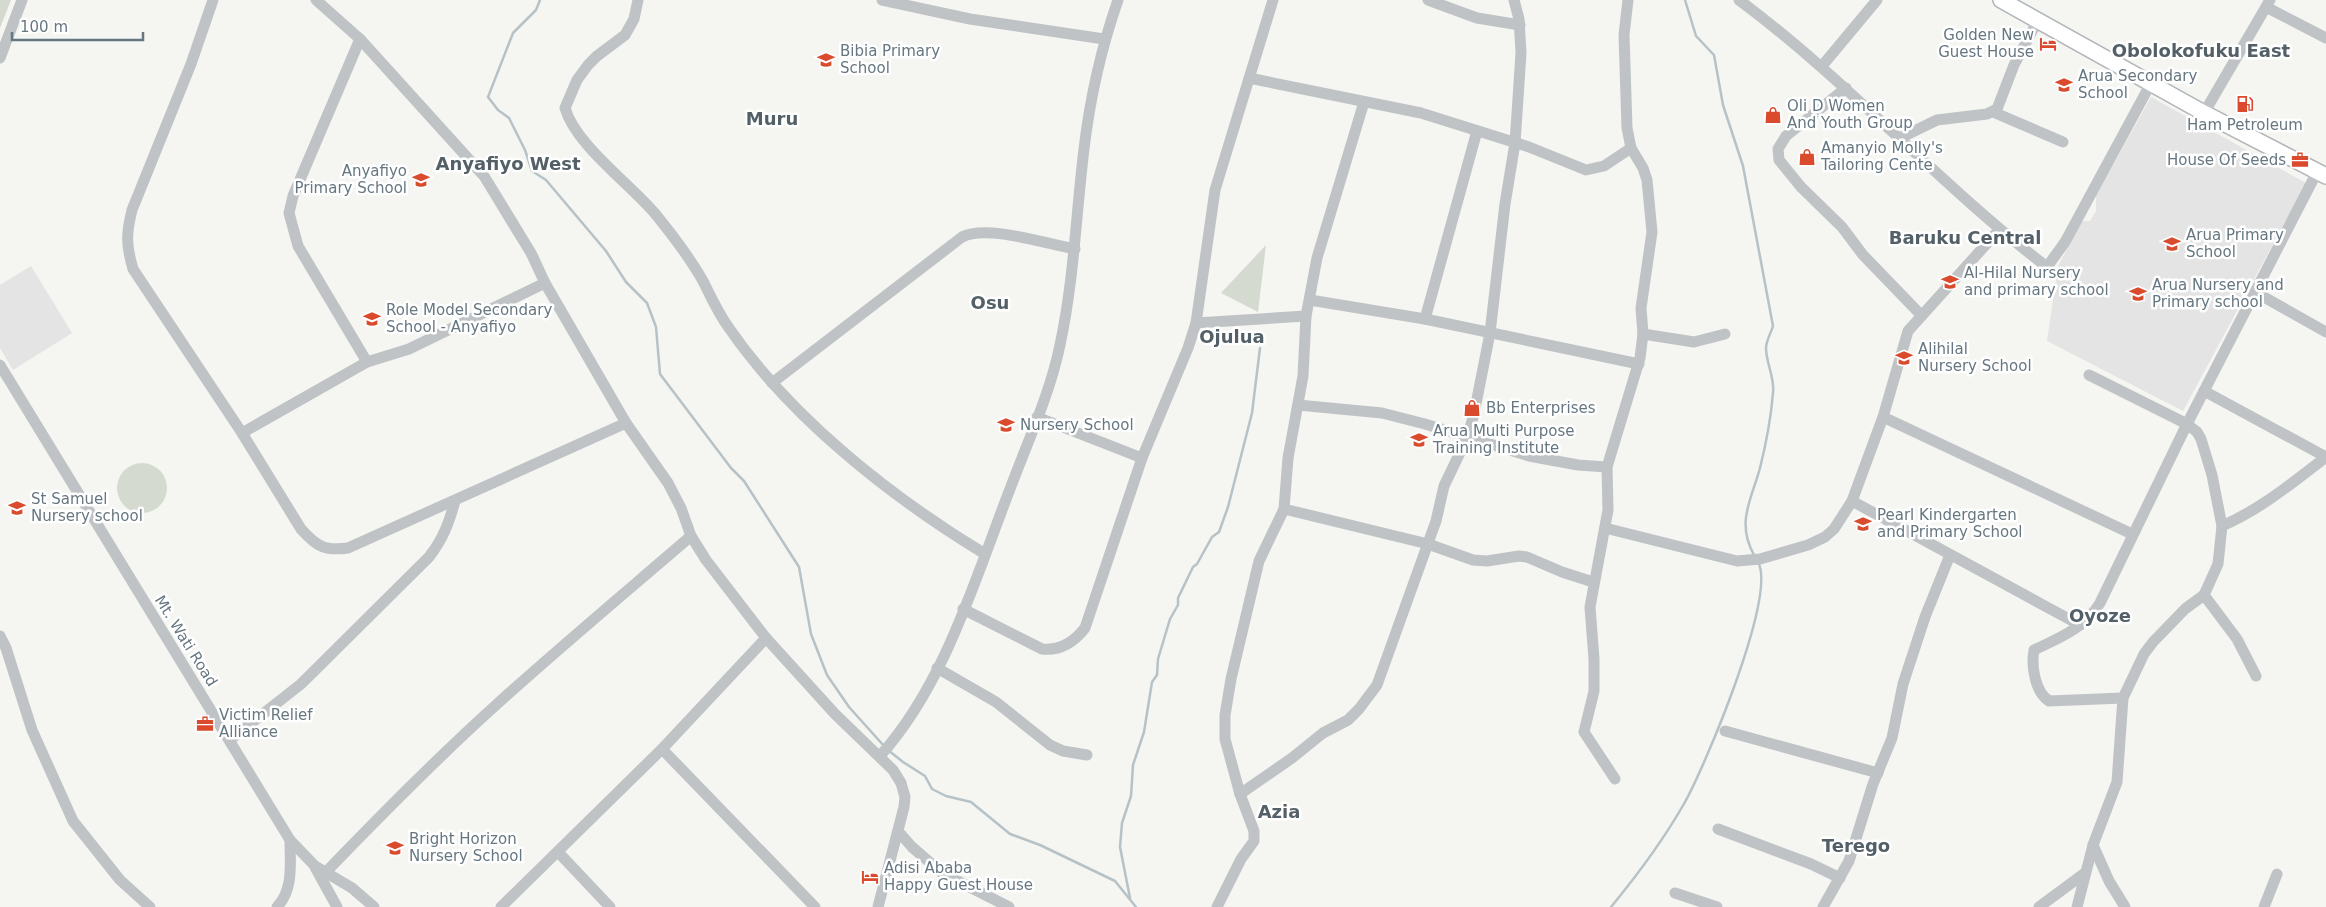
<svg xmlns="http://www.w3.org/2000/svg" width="2326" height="907" font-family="'DejaVu Sans',sans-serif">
<rect width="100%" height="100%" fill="#f5f5f2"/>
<!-- built -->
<g fill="#e3e4e3">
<polygon points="2151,97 2306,183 2183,411 2047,341 2058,266 2082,221 2090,221 2096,211 2096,196"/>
<polygon points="31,266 72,333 13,370 0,348 0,285"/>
</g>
<!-- green -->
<g fill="#d5dad1">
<polygon points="0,0 11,0 0,28"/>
<polygon points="1266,245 1258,312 1221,293"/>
<circle cx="142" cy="488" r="25"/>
</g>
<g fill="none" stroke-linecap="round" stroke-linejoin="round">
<!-- stream -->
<g stroke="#b6c2c6" stroke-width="2.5">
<polyline points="540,0 536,10 513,33 488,97 498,110 509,118 525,150 532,171 546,180 606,251 626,282 647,303 656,327 660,374 731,468 744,481 799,567 811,634 827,675 849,707 884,746"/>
<path d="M1685 0 1696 36 1714 55 1723 105 1743 166 1773 326C1771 333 1766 341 1766 348 1766 363 1775 378 1773 393 1771 417 1766 444 1760 468 1751 501 1736 522 1754 555"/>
<polyline points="888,750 903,762 925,776 932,789 946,796 971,802 1010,834 1040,845 1115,881 1136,907"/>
<polyline points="1130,898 1120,847 1122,823 1131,796 1133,765 1144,732 1152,682 1157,675 1158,659 1170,619 1178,605 1178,598 1193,567 1197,564 1212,537 1219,532 1228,507 1252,413 1260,348"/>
<path d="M1611 907C1639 873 1663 841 1685 802 1705 766 1777 596 1758 562"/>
</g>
<!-- major casing -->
<g stroke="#b0b5b8" stroke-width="18">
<polyline id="major" points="2001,0 2204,113 2326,176"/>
</g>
<!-- minor -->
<g stroke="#bfc3c6" stroke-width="11">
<path d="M213 0 191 64 132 210C126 234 126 245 133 269L242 433 301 529C317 547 325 551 348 548L626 423"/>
<polyline points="316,0 360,39 484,176 531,253 545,283 626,423 668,483 681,508 691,536 706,560 766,638 835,714 893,770 901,783 905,797 904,807 878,907"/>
<path d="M638 0 634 19 625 35 597 56 588 65 577 80 565 108C576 146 632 185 657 216 674 237 690 258 703 281 711 297 718 313 729 328 791 418 891 497 985 554"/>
<polyline points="882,0 970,19 1104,39"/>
<polyline points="1428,0 1477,18 1520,25"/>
<path d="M1739 0C1848 81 1939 184 2047 267L2065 242 2151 83"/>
<polyline points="2266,7 2326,38"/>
<polyline points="360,39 293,196 289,213 298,246 367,362"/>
<polyline points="0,58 22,0"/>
<polyline points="1822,66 1877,0"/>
<polyline points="1249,78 1421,113 1529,147 1586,170 1604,166 1631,148"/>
<polyline points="1846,88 1786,136 1778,149 1779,160 1801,187 1842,227 1863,255 1921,315"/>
<polyline points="1993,112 2063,142"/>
<polyline points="2204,113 2270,0"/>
<polyline points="1900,138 1937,120 1987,114 1997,109 2014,65 2038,20"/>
<polyline points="2255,292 2326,332"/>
<polyline points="1310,300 1425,319 1639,364"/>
<polyline points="1425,319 1477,131"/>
<polyline points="1196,323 1306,316"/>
<polyline points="1643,334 1694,342 1725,334"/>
<polyline points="0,365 290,840 315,866 352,888 374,907"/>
<polyline points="2089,375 2187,424 2197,432 2201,439 2212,475 2222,526 2218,564 2204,595 2237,639 2256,676"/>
<path d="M772 383 962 237C987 224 1046 244 1075 249"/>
<polyline points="2204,391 2326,457"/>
<polyline points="1298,405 1382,413 1425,424 1529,456 1578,465 1607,467"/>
<polyline points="1037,417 1142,458"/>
<polyline points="1883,417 2132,534"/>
<polyline points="242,433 367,362 409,349 545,283"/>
<polyline points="1852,501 2080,625"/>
<polyline points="1284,509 1428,544 1473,560 1487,561 1519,556 1527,557 1562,572 1593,582"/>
<path d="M2222 526C2261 509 2292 483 2326 457"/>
<polyline points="1605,528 1737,561 1760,559 1808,545 1825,537 1834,529 1852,501 1883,417 1908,331 1999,230"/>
<path d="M963 609 1042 649C1060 651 1074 642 1085 628L1142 458 1188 348 1196 323 1215 190 1273 0"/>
<polyline points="0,636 6,648 32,730 73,821 120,880 150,907"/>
<polyline points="937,668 996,702 1050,745 1063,751 1087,755"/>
<path d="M2123 698 2049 701C2035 692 2031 666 2034 650 2059 638 2085 628 2100 603L2187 424 2317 172"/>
<polyline points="1725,731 1878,773"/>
<path d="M230 740 301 684 429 557C443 539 449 523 455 501"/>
<polyline points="662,749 815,907"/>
<path d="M880 756C945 684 975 579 1010 489 1027 443 1050 394 1060 345 1074 280 1076 214 1084 149 1090 98 1101 49 1118 0"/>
<polyline points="1615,779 1584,732 1594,691 1594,659 1590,607 1608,510 1607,467 1640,358 1643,334 1641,308 1652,232 1647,180 1643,168 1631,148 1627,128 1624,35 1628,0"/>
<polyline points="1240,794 1225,739 1225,715 1231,679 1259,561 1284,509 1288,458 1303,376 1306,316 1317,258 1364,102"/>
<polyline points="1718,829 1811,864 1840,878"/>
<polyline points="898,831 912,847 942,873 1009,907"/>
<polyline points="2093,845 2109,881 2125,907"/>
<polyline points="558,852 610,907"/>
<polyline points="315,867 337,907"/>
<path d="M326 872C381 815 437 758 496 705 560 647 626 592 691 536"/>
<polyline points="1675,893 1717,907"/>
<path d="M277 907C294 889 290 863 290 840"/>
<polyline points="501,907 662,749 766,638"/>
<polyline points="1217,907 1241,859 1254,841 1254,831 1240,794 1292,758 1323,733 1348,720 1359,709 1377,685 1436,521 1444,486 1467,438 1474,414 1490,333 1505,204 1515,143 1521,53 1519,19 1514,0"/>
<polyline points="1823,907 1849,861 1873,784 1892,738 1903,684 1925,617 1950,555"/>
<polyline points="2039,907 2085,873"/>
<polyline points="2077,907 2093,845 2117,782 2123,698 2144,654 2153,642 2185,609 2204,595"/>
<polyline points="2264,907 2277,874"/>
</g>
<!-- major -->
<use href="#major" stroke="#fff" stroke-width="15"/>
</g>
<!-- icons -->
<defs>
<g id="hotel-bare" transform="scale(1.35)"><path d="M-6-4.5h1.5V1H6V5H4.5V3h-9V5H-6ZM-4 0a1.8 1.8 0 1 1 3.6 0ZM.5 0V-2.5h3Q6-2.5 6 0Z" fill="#da4b2e" stroke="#fff" stroke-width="2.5" paint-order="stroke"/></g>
<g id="school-bare" transform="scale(1.35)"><path d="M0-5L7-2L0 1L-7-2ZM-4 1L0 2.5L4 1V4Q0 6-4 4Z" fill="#da4b2e" stroke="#fff" stroke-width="2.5" paint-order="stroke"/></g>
<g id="fuel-bare" transform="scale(1.35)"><path d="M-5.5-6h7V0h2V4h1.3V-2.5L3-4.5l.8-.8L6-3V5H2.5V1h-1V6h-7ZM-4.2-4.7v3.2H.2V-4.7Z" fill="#da4b2e" stroke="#fff" stroke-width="2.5" paint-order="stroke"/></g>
<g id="shop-bare" transform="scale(1.35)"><path d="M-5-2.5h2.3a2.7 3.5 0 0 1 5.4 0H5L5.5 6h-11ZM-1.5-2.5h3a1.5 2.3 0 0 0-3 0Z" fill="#da4b2e" stroke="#fff" stroke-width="2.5" paint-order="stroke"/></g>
<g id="office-bare" transform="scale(1.35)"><path d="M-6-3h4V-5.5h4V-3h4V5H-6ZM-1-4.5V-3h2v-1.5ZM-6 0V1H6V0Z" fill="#da4b2e" stroke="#fff" stroke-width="2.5" paint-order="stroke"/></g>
<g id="university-bare" transform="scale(1.35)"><path d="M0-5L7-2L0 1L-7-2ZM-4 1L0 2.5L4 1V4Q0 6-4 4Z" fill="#da4b2e" stroke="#fff" stroke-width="2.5" paint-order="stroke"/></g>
</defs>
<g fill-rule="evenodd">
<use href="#hotel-bare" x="2048" y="44"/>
<use href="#school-bare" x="826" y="60"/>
<use href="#school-bare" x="2064" y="85"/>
<use href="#fuel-bare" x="2245" y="104"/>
<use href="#shop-bare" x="1773" y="115"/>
<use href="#shop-bare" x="1807" y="157"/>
<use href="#office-bare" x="2300" y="160"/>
<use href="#school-bare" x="421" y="180"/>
<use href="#school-bare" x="2172" y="244"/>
<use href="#school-bare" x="1950" y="282"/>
<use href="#school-bare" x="2138" y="294"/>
<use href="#school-bare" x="372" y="319"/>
<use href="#school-bare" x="1904" y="358"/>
<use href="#shop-bare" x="1472" y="408"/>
<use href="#school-bare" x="1006" y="425"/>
<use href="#university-bare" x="1419" y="440"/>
<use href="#school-bare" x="17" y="508"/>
<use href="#school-bare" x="1863" y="524"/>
<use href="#office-bare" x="205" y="724"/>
<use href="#school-bare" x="395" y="848"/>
<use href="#hotel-bare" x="870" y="877"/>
</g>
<g text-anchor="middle" stroke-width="5" stroke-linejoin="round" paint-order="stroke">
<!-- poi labels -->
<g font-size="15" fill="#667781" stroke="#fff" text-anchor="start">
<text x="2034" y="40" text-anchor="end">Golden New<tspan x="2034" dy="17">Guest House</tspan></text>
<text x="840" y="56">Bibia Primary<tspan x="840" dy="17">School</tspan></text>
<text x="2078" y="81">Arua Secondary<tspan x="2078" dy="17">School</tspan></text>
<text x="1787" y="111">Oli D Women<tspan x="1787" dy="17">And Youth Group</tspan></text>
<text x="2245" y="130" text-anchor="middle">Ham Petroleum</text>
<text x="1821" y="153">Amanyio Molly's<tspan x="1821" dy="17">Tailoring Cente</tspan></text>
<text x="2286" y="165" text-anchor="end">House Of Seeds</text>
<text x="407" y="176" text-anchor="end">Anyafiyo<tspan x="407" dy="17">Primary School</tspan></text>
<text x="2186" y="240">Arua Primary<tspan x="2186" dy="17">School</tspan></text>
<text x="1964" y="278">Al-Hilal Nursery<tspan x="1964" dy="17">and primary school</tspan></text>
<text x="2152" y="290">Arua Nursery and<tspan x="2152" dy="17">Primary school</tspan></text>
<text x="386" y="315">Role Model Secondary<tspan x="386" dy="17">School - Anyafiyo</tspan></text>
<text x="1918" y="354">Alihilal<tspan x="1918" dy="17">Nursery School</tspan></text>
<text x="1486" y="413">Bb Enterprises</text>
<text x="1020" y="430">Nursery School</text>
<text x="1433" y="436">Arua Multi Purpose<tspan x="1433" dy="17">Training Institute</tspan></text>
<text x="31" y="504">St Samuel<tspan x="31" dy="17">Nursery school</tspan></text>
<text x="1877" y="520">Pearl Kindergarten<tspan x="1877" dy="17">and Primary School</tspan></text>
<text x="219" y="720">Victim Relief<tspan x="219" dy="17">Alliance</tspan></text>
<text x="409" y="844">Bright Horizon<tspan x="409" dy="17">Nursery School</tspan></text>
<text x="884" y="873">Adisi Ababa<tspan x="884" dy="17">Happy Guest House</tspan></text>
</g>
<!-- street labels -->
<g font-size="15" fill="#667781" stroke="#fff">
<text transform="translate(186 641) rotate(58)" y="5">Mt. Wati Road</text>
</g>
<!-- quarter labels -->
<g font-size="18" font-weight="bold" fill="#536067" stroke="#fff">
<text x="2201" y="57">Obolokofuku East</text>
<text x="772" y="125">Muru</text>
<text x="508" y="170">Anyafiyo West</text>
<text x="1965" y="244">Baruku Central</text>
<text x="990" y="309">Osu</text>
<text x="1232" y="343">Ojulua</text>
<text x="2100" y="622">Oyoze</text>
<text x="1279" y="818">Azia</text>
<text x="1856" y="852">Terego</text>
</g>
</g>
<!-- scale -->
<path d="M12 32v8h131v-8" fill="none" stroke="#667781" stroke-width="2.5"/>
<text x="20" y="32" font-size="15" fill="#667781" stroke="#ffffff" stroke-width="4" paint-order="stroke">100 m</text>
</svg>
